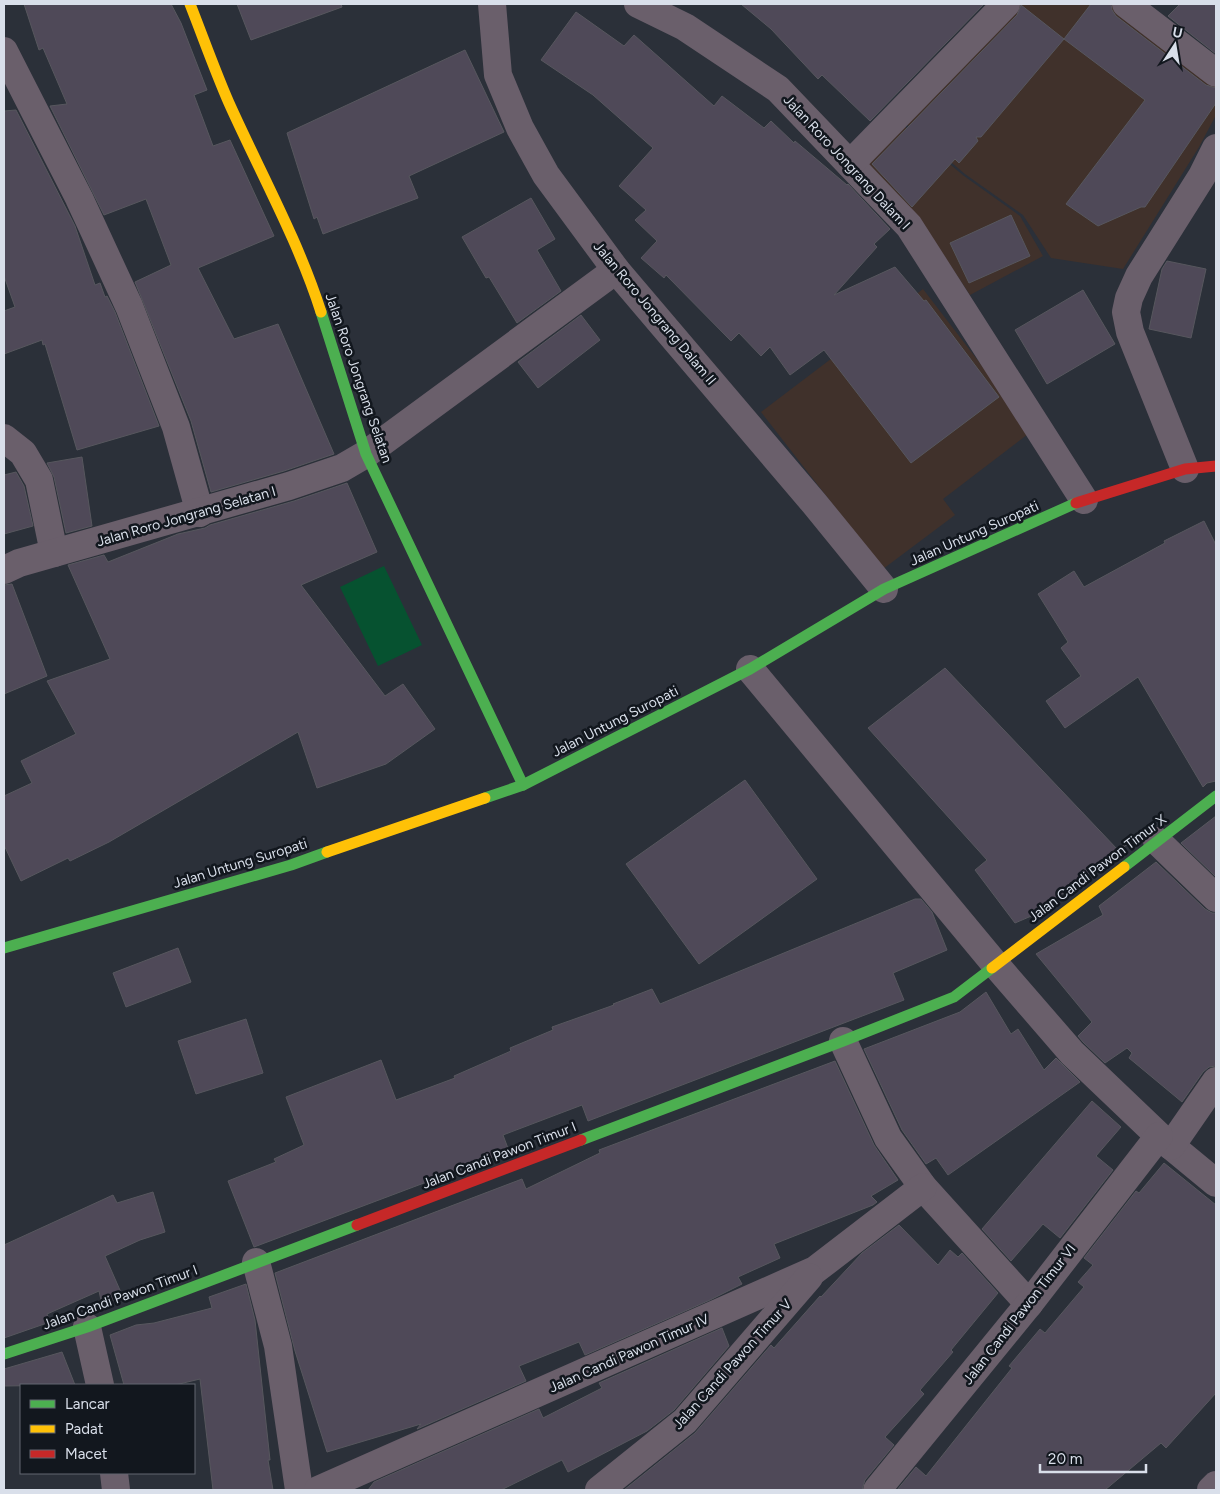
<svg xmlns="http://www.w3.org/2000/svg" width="1220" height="1494" font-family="Figtree,sans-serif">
<rect width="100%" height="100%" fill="#2b3039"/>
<!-- education -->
<g fill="#40312b">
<polygon points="1008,4 1122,4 1216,76 1216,115 1199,147 1123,269 1051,258 1023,215 965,174 904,122"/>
<polygon points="898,121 964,176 1020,216 1043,256 970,295 934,241 860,163"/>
<polygon points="923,289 1032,431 943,499 955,515 883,569 761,412"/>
</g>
<!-- green -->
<polygon fill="#065230" points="384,566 422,645 378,666 340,587"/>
<!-- building -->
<g fill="#4f4958" stroke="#57575e">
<polygon points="24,4 171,4 181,23 207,90 194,95 213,146 230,140 274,236 198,268 234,339 278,324 334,454 284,471 211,492 191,421 135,282 171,265 146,199 104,215 50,106 67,104 43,48 39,50"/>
<polygon points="237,4 341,4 342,7 251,40"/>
<polygon points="741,4 984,4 870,121 822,75 818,79 771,29"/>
<polygon points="1091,4 1111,4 1112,10 1116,16 1206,85 1216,88 1216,103 1145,207 1141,207 1098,226 1066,204 1145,100 1064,39"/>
<polygon points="1180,4 1216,4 1216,54 1168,16"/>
<polygon points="1021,5 1064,39 981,137 976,137 978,141 959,163 955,159 912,207 872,164 1017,15"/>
<polygon points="576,12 624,46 634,35 714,106 722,96 764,128 771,121 794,143 795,141 847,185 848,184 890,229 874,244 877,247 834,295 895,267 924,301 926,300 999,397 911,463 824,350 790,375 770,347 761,356 739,333 731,341 666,275 664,278 641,258 657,241 635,220 646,210 619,186 653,148 593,95 541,60"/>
<polygon points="465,50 504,132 409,176 418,198 323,234 317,217 314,219 287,133"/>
<polygon points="16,110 75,226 95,285 100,283 105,297 107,296 115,312 159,426 77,450 45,344 43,345 42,340 4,354 4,311 15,307 4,276 4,111"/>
<polygon points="531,198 555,239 537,250 561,291 517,323 489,277 486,278 462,237"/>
<polygon points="1011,215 1030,256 969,283 950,243"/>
<polygon points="1167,261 1206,269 1191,338 1149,329 1162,269"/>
<polygon points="1083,290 1115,344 1047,384 1015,330"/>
<polygon points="581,315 600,340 538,388 518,362"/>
<polygon points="82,457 92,526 66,533 54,477 47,463"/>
<polygon points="16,472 24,486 33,526 4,534 4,475"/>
<polygon points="347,483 377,552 301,585 385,696 403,684 435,729 386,764 317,788 298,732 109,842 70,861 68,858 21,881 4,845 4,796 32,783 21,761 76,734 47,681 110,659 68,565 104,555 108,562 178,534 205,528 210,525 294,501"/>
<polygon points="1204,521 1216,545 1216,781 1207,783 1203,787 1138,677 1065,728 1046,701 1081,676 1061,648 1068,642 1038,594 1074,571 1084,587 1165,543 1164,541"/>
<polygon points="12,584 47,676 4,694 4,585"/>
<polygon points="945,668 1118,850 1149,825 1150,827 1036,914 1015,923 975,870 987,860 868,728"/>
<polygon points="745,780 817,879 699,964 626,864"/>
<polygon points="1216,816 1216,877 1181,843"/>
<polygon points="1156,862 1205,909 1212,913 1216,913 1216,1066 1209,1067 1203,1072 1182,1102 1129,1058 1132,1053 1127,1048 1105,1063 1083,1042 1078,1036 1092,1022 1036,954 1103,915 1099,906"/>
<polygon points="915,899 921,899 932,912 947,950 893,973 904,1000 588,1121 582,1105 503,1135 509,1151 254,1247 228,1181 276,1162 274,1159 304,1145 286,1097 381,1060 396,1100 455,1078 454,1076 511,1051 510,1048 553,1030 552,1027 614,1005 613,1004 652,989 660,1004"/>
<polygon points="178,948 191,982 126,1007 113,973"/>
<polygon points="986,992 1011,1034 1018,1029 1044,1070 1056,1058 1080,1082 948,1175 936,1158 926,1164 902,1130 864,1049 960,1012"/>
<polygon points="246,1019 263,1073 196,1094 178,1041"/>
<polygon points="835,1061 874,1145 898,1180 871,1196 877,1202 873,1205 774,1244 780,1258 738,1277 742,1284 710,1300 585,1355 579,1342 519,1366 526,1381 417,1429 421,1424 327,1452 295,1351 275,1273 522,1179 526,1189 600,1153 599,1150"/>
<polygon points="1092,1101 1121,1127 1096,1156 1113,1170 1060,1238 1043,1224 1011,1261 982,1229"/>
<polygon points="1164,1163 1216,1205 1216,1393 1166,1448 1161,1443 1105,1490 897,1490 916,1467 926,1476 1012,1368 1009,1366 1040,1329 1045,1333 1084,1287 1078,1282 1093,1265 1084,1258 1136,1191 1139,1193"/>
<polygon points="153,1192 165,1232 140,1240 105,1256 123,1297 102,1305 99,1291 47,1314 50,1322 4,1338 4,1245 113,1195 117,1203"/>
<polygon points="899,1225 938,1265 950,1250 958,1257 962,1253 998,1293 951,1350 953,1352 920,1390 924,1394 885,1437 894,1445 865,1480 862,1490 624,1490 695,1433 771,1345 774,1348 820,1296 821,1297 862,1253"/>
<polygon points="246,1284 255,1320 270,1460 268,1460 273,1490 213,1490 200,1379 175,1385 124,1385 110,1335 136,1325 154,1323 212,1308 209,1297"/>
<polygon points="722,1328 729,1346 674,1410 647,1431 568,1472 562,1460 501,1490 368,1490 374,1482 539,1409 543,1418 602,1388 599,1383"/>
<polygon points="62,1352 75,1385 4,1386 4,1369"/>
</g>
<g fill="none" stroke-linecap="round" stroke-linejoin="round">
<!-- street -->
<g stroke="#6a5f6b" stroke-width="28">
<polyline points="492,4 498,75 520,128 546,175 616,270 814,503 884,589"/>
<polyline points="638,4 685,27 778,89 909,226 1084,500"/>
<polyline points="1126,4 1216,73"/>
<polyline points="4,51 79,198 129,306 176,427 200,513"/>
<polyline points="850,164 1006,4"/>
<polyline points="4,438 23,453 39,480 54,553"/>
<polyline points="1185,469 1130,332 1126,312 1129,298 1139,276 1202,176 1216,148"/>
<polyline points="4,570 19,563 289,486 342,468 366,454 616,270"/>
<polyline points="750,669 995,964 1072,1053 1159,1136 1216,1183"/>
<polyline points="1157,841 1216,898"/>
<polyline points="843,1041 888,1138 923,1187 1029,1304"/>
<polyline points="1171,1146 1216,1081"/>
<polyline points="256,1262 278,1346 299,1490"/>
<polyline points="87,1327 100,1385"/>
<polyline points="114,1473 116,1490"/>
<polyline points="318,1490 815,1270 923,1187"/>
<polyline points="599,1490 685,1421 809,1277"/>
<polyline points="877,1490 1029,1304 1159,1136"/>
<polyline points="1211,1490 1216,1485"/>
</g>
<!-- fast -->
<g stroke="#4caf50" stroke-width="11">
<polyline points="321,312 366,454 523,785"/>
<polyline points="485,798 523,785 750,669 884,589 1076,503"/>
<polyline points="1124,867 1216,796"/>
<polyline points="4,948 291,865 327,852"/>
<polyline points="581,1140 843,1041 954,997 992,968"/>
<polyline points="4,1354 87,1327 357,1225"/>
</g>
<!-- slow -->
<g stroke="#ffc107" stroke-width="11">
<path d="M190 4C203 37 215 71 229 103 260 172 298 240 321 312"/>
<polyline points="327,852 485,798"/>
<polyline points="992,968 1124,867"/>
</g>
<!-- jam -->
<g stroke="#c62828" stroke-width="11">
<polyline points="1076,503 1185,469 1216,466"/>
<polyline points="357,1225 581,1140"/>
</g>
</g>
<g text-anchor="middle" stroke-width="5" stroke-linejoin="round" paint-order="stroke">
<!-- street labels -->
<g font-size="14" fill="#d9dfea" stroke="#12171e">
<text transform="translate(847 162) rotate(47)" y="5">Jalan Roro Jongrang Dalam I</text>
<text transform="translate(655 313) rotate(50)" y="5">Jalan Roro Jongrang Dalam II</text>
<text transform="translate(359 378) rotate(71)" y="5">Jalan Roro Jongrang Selatan</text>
<text transform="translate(186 516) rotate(-16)" y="5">Jalan Roro Jongrang Selatan I</text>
<text transform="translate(974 533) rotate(-24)" y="5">Jalan Untung Suropati</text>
<text transform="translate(615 721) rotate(-27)" y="5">Jalan Untung Suropati</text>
<text transform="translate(240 863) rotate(-17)" y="5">Jalan Untung Suropati</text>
<text transform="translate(1097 868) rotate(-37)" y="5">Jalan Candi Pawon Timur X</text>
<text transform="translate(499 1155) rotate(-21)" y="5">Jalan Candi Pawon Timur I</text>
<text transform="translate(120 1297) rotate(-20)" y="5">Jalan Candi Pawon Timur I</text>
<text transform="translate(1019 1314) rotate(-52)" y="5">Jalan Candi Pawon Timur VI</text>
<text transform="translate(629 1353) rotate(-24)" y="5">Jalan Candi Pawon Timur IV</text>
<text transform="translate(732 1364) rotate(-48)" y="5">Jalan Candi Pawon Timur V</text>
</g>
</g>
<!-- border -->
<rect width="1220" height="1494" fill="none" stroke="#d9dfea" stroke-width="10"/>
<!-- legend -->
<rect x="20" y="1384" width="175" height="90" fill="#12171e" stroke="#626770"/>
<rect x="30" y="1400" width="25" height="8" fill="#4caf50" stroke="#626770"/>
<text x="65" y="1409" font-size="15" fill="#d9dfea">Lancar</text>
<rect x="30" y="1425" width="25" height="8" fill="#ffc107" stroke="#626770"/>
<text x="65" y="1434" font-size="15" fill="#d9dfea">Padat</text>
<rect x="30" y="1450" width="25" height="8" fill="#c62828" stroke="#626770"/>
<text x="65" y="1459" font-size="15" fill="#d9dfea">Macet</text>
<!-- north arrow -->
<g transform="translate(1175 45) rotate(12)" stroke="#12171e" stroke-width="4" paint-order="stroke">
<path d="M0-4L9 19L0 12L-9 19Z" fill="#d9dfea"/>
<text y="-8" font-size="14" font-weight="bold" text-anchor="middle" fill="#d9dfea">U</text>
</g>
<!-- scale -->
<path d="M1040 1464v8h106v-8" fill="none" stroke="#d9dfea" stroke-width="2.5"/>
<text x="1048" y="1464" font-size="15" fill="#d9dfea" stroke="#12171e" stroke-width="4" paint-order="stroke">20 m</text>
</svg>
